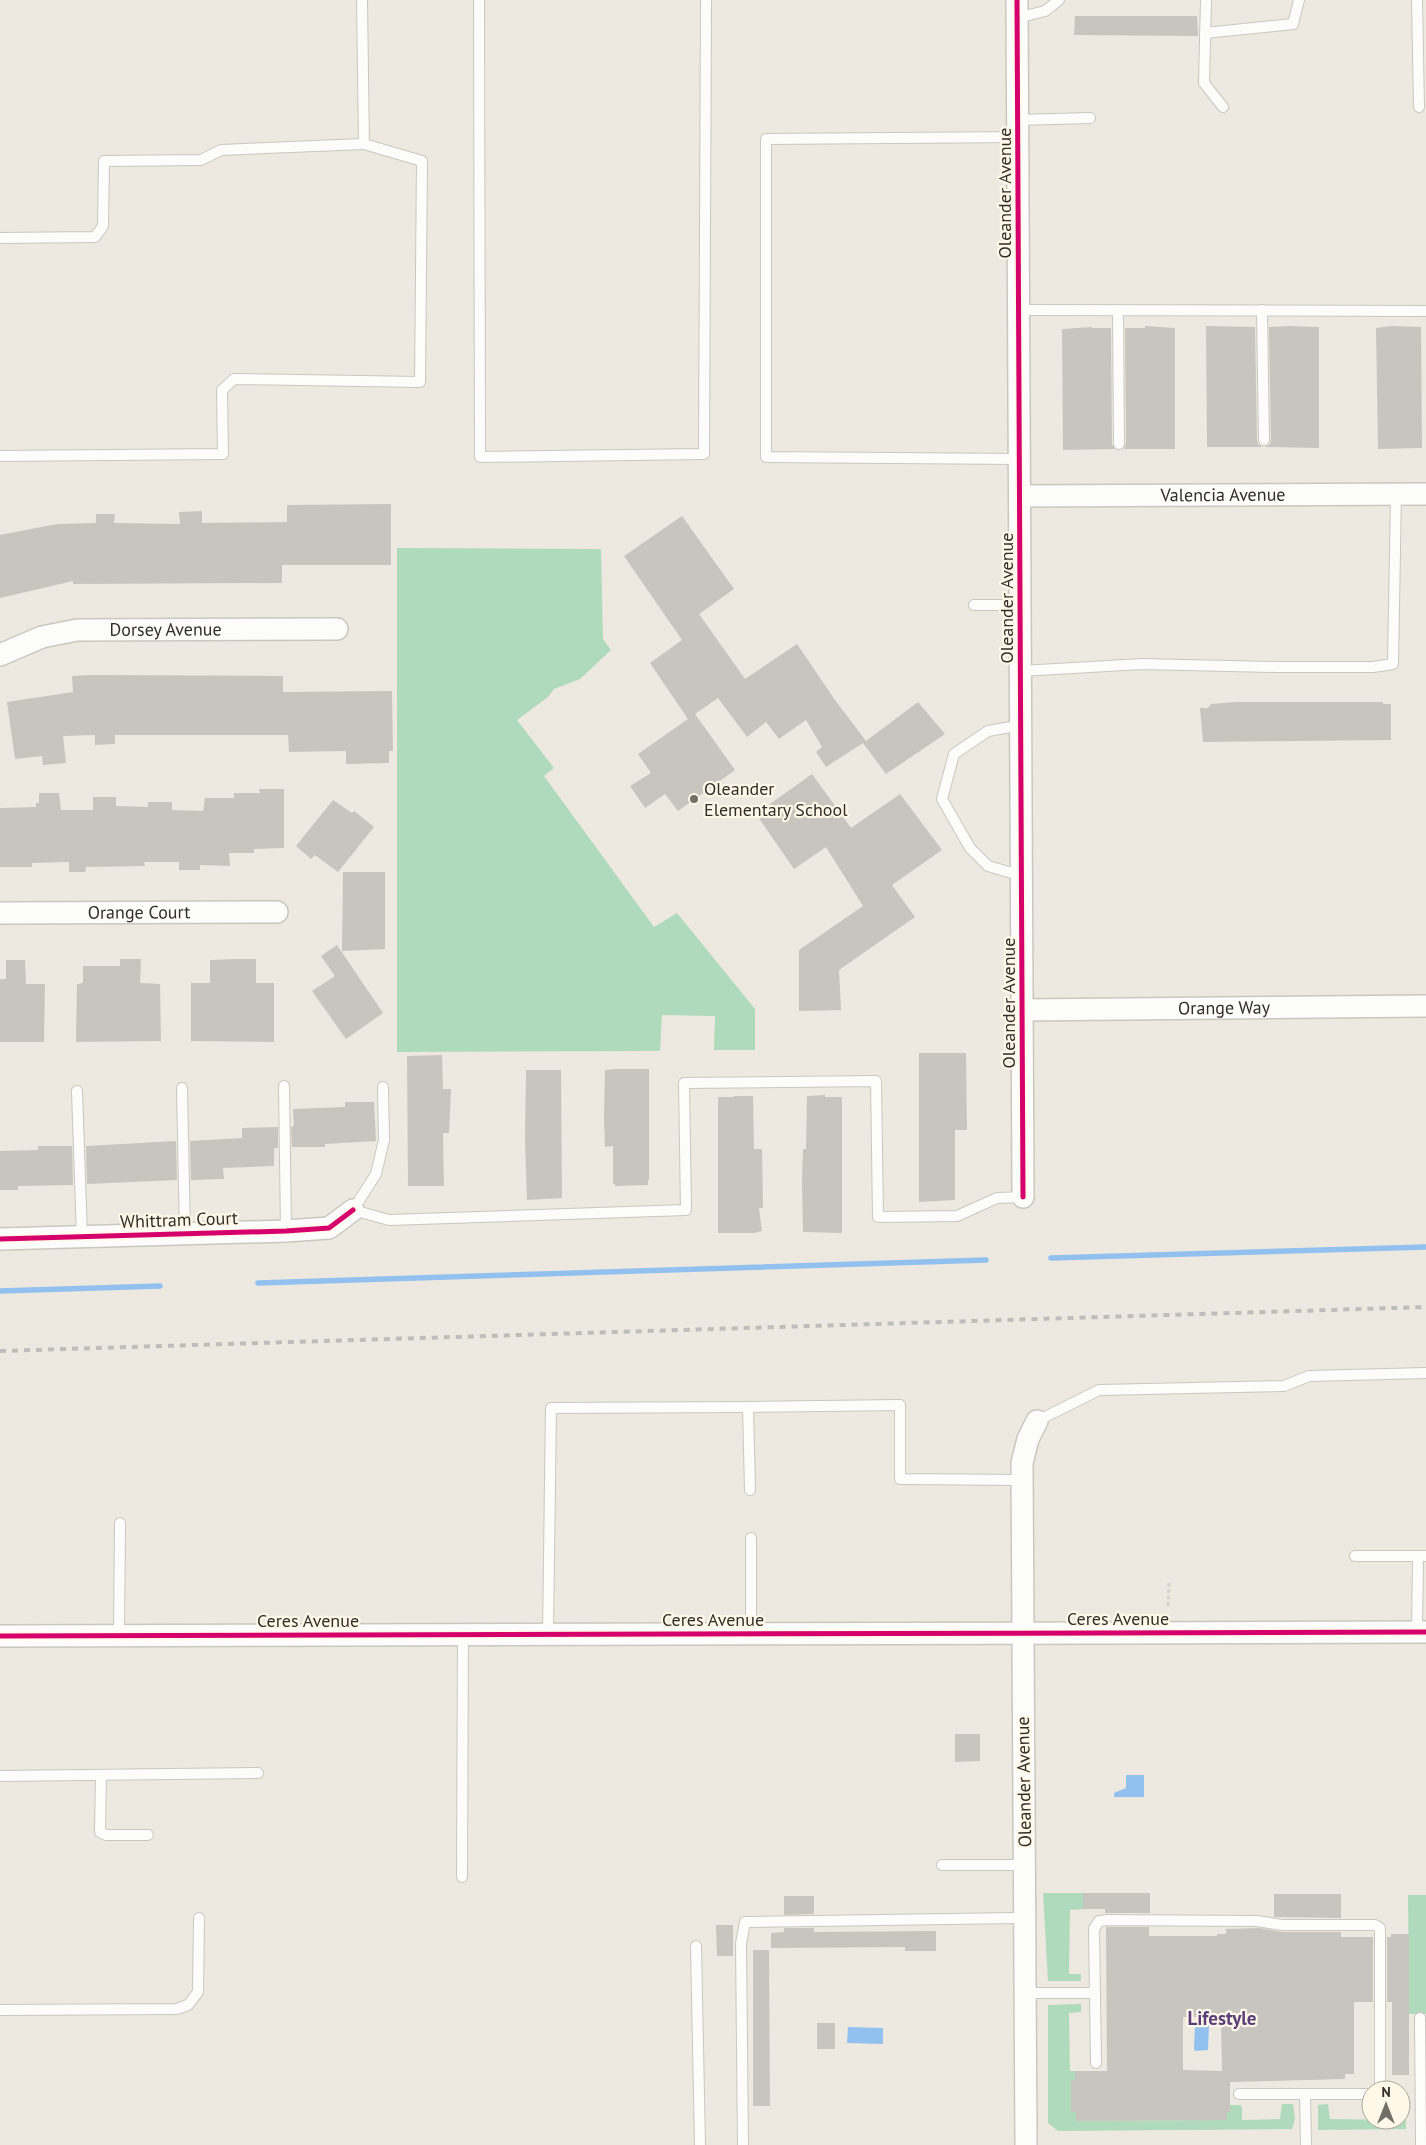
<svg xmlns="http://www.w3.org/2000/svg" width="1426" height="2145" font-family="'PT Sans',sans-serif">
<rect width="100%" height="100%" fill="#ede9e0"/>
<!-- green -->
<g fill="#b0dabc">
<polygon points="397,548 601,549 603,639 611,650 580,679 554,689 548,697 517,720 554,768 544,776 654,927 677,913 755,1009 755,1050 714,1050 715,1016 662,1015 660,1051 397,1052"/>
<polygon points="1043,1893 1083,1893 1083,1909 1070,1910 1069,1974 1081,1974 1081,1981 1048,1981"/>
<polygon points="1408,1895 1426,1895 1426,2014 1409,2014"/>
<polygon points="1081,2004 1081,2012 1069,2013 1070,2071 1075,2071 1075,2080 1071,2081 1071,2091 1080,2092 1071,2101 1071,2112 1076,2112 1076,2121 1226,2120 1227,2112 1230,2105 1240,2105 1242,2107 1242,2120 1280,2119 1282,2104 1293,2104 1295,2119 1292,2129 1058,2131 1048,2123 1048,2005"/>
<polygon points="1401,2101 1406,2101 1406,2129 1318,2130 1318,2105 1328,2104 1330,2119 1401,2120"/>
</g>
<!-- water -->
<g fill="#93c1ef">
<polygon points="1126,1775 1144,1775 1144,1797 1114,1797 1114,1793 1126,1788"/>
<polygon points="1195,2022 1207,2022 1209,2024 1208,2050 1195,2051 1194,2049"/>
<polygon points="848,2027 883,2028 883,2044 847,2043"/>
</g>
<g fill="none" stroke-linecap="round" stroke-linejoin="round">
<!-- stream -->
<g stroke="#93c1ef" stroke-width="5.5">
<polyline points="1051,1258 1426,1247"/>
<polyline points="258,1283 986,1260"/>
<polyline points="0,1291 160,1286"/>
</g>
</g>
<!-- building -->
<g fill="#c8c5be" fill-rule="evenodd">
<polygon points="1075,16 1197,16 1198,36 1074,35"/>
<polygon points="1145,326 1175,328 1175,449 1124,449 1126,444 1125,328 1145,328"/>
<polygon points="1206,326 1255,327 1257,440 1258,444 1263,447 1207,447"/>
<polygon points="1289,326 1319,327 1319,448 1265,447 1270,444 1271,440 1269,327"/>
<polygon points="1391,326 1421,327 1422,448 1378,449 1376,328"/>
<polygon points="1092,327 1092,328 1111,328 1112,444 1115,449 1063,450 1062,329"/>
<polygon points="391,504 391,565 282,565 282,583 73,584 73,581 0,598 0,535 57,524 96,523 96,514 115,514 114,523 180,524 179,512 202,511 202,523 287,522 287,505"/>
<polygon points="682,516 734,589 699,614 745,679 797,644 835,700 866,741 918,702 945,734 886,774 863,743 826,767 816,752 822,747 806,720 779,739 766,722 747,737 718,698 695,714 735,770 678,811 665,794 645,808 630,786 651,773 638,754 688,719 650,663 682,640 624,556"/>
<polygon points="91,675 283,676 283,692 392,691 393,751 389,751 389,763 346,764 346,751 289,752 288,735 115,735 115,744 95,745 95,735 63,736 66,763 43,765 42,756 15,759 7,702 73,692 72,676"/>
<polygon points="1235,702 1383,702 1383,704 1391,704 1391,740 1203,742 1200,708 1208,708 1211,704"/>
<polygon points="812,774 851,828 900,794 942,850 892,885 915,917 839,970 841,1010 799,1011 799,950 863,906 826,847 794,869 756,814"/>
<polygon points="259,789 284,789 284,848 254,849 254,853 229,853 230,866 200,865 200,870 179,870 179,862 144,862 145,866 86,867 85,872 69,872 69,862 32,863 32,867 0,867 0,808 36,807 36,803 39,803 39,793 59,793 61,810 93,810 93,797 116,797 116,806 148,807 148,802 172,802 172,810 203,811 205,798 234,798 234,793 260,793"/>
<polygon points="333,800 352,813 354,811 374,827 338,872 315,855 311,859 296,846"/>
<polygon points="343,872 385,872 385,949 342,951"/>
<polygon points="337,945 383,1013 346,1039 312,991 335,976 321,956"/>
<polygon points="120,959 141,959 140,983 160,984 161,1041 76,1042 77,984 83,983 83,966 120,966"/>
<polygon points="235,959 256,959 256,983 274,983 274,1042 191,1041 191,983 210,983 210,960"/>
<polygon points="6,960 25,960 26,984 45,984 44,1042 0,1042 0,979 6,979"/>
<polygon points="919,1053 966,1053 967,1130 955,1130 955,1200 919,1202"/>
<polygon points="442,1055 443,1089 451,1089 449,1133 443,1133 444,1186 408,1186 407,1056"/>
<polygon points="614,1069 649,1069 649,1180 648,1180 648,1185 615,1186 615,1184 613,1184 613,1146 605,1147 604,1119 605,1070"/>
<polygon points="526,1070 561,1070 562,1198 527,1200 525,1140"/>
<polygon points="825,1095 825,1097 842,1097 842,1233 803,1232 802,1183 803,1149 806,1149 807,1096"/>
<polygon points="734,1096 753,1096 754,1149 762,1149 763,1208 759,1208 762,1231 754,1233 718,1233 718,1097 734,1097"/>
<polygon points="345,1102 374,1102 376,1141 325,1144 325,1147 292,1147 291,1127 294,1126 293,1109 345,1107"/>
<polygon points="278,1127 278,1148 274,1148 274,1166 223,1168 224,1179 191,1180 190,1141 242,1138 242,1128"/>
<polygon points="176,1141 177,1180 87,1184 86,1146"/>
<polygon points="38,1146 72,1146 73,1185 18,1186 18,1190 0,1190 0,1151 38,1150"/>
<polygon points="955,1734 980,1734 980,1761 955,1762"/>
<polygon points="1083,1893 1150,1893 1150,1913 1105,1913 1105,1909 1083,1909"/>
<polygon points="1274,1894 1341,1894 1341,1918 1274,1917"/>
<polygon points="784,1896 814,1896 814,1914 784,1915"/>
<polygon points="716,1925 733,1925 733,1956 717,1956"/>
<path d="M1106 1927H1149V1936H1217V1934H1226V1929L1260 1928 1282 1932H1341V1937H1373V2002H1354V2074H1345V2079L1230 2082V2112H1227V2120L1076 2121V2112H1071V2080H1075V2071H1107ZM1183 2017H1221L1222 2071 1183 2070Z"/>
<polygon points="784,1928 814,1928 814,1932 936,1931 936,1951 905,1951 905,1947 771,1948 771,1933 784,1932"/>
<polygon points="1391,1934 1409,1934 1409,2075 1392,2075 1392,2002 1387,2002 1387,1937 1391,1937"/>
<polygon points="753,1950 769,1950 770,2106 753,2106"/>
<rect x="817" y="2023" width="18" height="26"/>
</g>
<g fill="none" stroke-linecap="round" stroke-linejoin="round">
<!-- lane casing -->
<g stroke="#cac7c0" stroke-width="12">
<g id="lane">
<polyline points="479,0 480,457 704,454 706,0"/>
<polyline points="1206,0 1204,83 1223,107"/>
<polyline points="1417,0 1419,107"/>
<polyline points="1017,18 1045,11 1059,0"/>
<polyline points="1205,33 1293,24 1299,0"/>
<polyline points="1018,120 1090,118"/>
<polyline points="1018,137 766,139 766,457 1021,459"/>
<polyline points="0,238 95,237 103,226 104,161 201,160 221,150 364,144"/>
<polyline points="1020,310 1426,311"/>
<polyline points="1118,310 1119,444"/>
<polyline points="1262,310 1264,440"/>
<polyline points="0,456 223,454 222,390 234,379 420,382 422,161 364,144 362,0"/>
<polyline points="974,605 1021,605"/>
<polyline points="1021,671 1142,664 1276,667 1373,667 1393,664 1396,494"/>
<polyline points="1022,725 988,731 954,754 942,799 970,848 988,866 1022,876"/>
<polyline points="284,1086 286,1231"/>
<polyline points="383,1087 384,1140 376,1174 353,1210 389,1220 686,1210 684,1083 876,1081 878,1217 957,1216 997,1198 1023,1197"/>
<polyline points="182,1088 185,1234"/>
<polyline points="77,1091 82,1237"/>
<polyline points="1037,1421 1099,1390 1284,1386 1309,1376 1426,1373"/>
<polyline points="750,1490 748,1407 900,1405 900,1479 1022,1480"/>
<polyline points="751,1538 751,1634"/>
<polyline points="1355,1556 1426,1556"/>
<polyline points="1417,1632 1418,1556"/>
<polyline points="548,1634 551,1408 748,1407"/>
<polyline points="119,1635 120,1523"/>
<polyline points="101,1775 100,1832 106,1835 148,1835"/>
<polyline points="0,1776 258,1773"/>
<polyline points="942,1865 1025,1865"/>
<polyline points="462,1877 463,1634"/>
<polyline points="696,1946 700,2145"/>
<polyline points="1026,1993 1095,1993"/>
<polyline points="0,2010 177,2009 188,2005 198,1992 199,1918"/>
<polyline points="1420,2018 1421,2145"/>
<polyline points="1096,2063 1094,1929 1099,1921 1107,1920 1257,1921 1282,1925 1375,1925 1380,1928 1380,2090"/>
<polyline points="1239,2094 1371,2094"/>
<polyline points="1305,2094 1306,2145"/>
<polyline points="743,2145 741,1944 745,1922 1025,1918"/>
</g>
</g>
<!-- street casing -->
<g stroke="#cac7c0" stroke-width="24">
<g id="street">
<polyline points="1017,0 1023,1197"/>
<path id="s1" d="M1021 496 1426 494"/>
<path id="s2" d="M0 655 42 637 77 630 337 629"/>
<path id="s3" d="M0 913 277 912"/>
<path id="s4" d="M1022 1010 1426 1006"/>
<polyline points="0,1239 286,1231 329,1228 353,1210"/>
<polyline points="0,1636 1426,1632"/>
<polyline points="1026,2145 1022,1463 1028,1439 1037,1421"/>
</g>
</g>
<!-- path -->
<polyline stroke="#d4d3d1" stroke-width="3" stroke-dasharray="4 2.5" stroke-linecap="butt" points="1168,1606 1169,1583"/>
<!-- lane -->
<use href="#lane" stroke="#fcfcfa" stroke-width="10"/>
<!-- street -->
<use href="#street" stroke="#fcfcfa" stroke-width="21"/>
<!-- rail -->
<polyline stroke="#bebdbb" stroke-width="4" stroke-dasharray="6 6" stroke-linecap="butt" points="0,1351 1426,1307"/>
<!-- cycleway casing -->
<g stroke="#fff8e8" stroke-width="8">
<g id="cycleway">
<polyline points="1017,0 1023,1197"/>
<polyline points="0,1239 286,1231 329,1228 353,1210"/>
<polyline points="0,1636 1426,1632"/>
</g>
</g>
<!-- cycleway -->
<use href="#cycleway" stroke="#d6006c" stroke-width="5"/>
</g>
<!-- markers -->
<circle fill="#726f68" stroke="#fff8e8" stroke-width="2" cx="694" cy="799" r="5"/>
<g text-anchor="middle" stroke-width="4.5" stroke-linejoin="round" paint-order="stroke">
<!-- street labels -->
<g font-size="18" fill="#302d28" stroke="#fff8e8">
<text transform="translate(1005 193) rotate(-90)" y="6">Oleander Avenue</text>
<text dy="6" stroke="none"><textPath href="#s1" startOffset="202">Valencia Avenue</textPath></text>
<text transform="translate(1007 598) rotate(-90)" y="6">Oleander Avenue</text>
<text dy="6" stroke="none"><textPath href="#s2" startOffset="170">Dorsey Avenue</textPath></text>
<text dy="6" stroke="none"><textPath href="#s3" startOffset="139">Orange Court</textPath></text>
<text transform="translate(1009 1003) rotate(-90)" y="6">Oleander Avenue</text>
<text dy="6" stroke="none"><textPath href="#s4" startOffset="202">Orange Way</textPath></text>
<text transform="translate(179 1220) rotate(-2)" y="6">Whittram Court</text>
<text x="1118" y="1625">Ceres Avenue</text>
<text x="713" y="1626">Ceres Avenue</text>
<text x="308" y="1627">Ceres Avenue</text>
<text transform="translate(1024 1782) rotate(-91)" y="6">Oleander Avenue</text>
</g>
<!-- poi labels -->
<g font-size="18" fill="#302d28" stroke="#fff8e8" text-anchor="start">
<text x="704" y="795">Oleander<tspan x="704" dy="21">Elementary School</tspan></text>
</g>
<!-- neighbourhood labels -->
<g font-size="19" font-weight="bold" fill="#593e7a" stroke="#fff8e8">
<text x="1222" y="2025">Lifestyle</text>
</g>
</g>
<!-- north arrow -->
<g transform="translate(1386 2105)"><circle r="24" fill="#fff8e8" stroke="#aca79b"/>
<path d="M0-4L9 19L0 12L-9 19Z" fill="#726f68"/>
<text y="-8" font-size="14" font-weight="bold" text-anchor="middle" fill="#302d28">N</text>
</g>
</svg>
